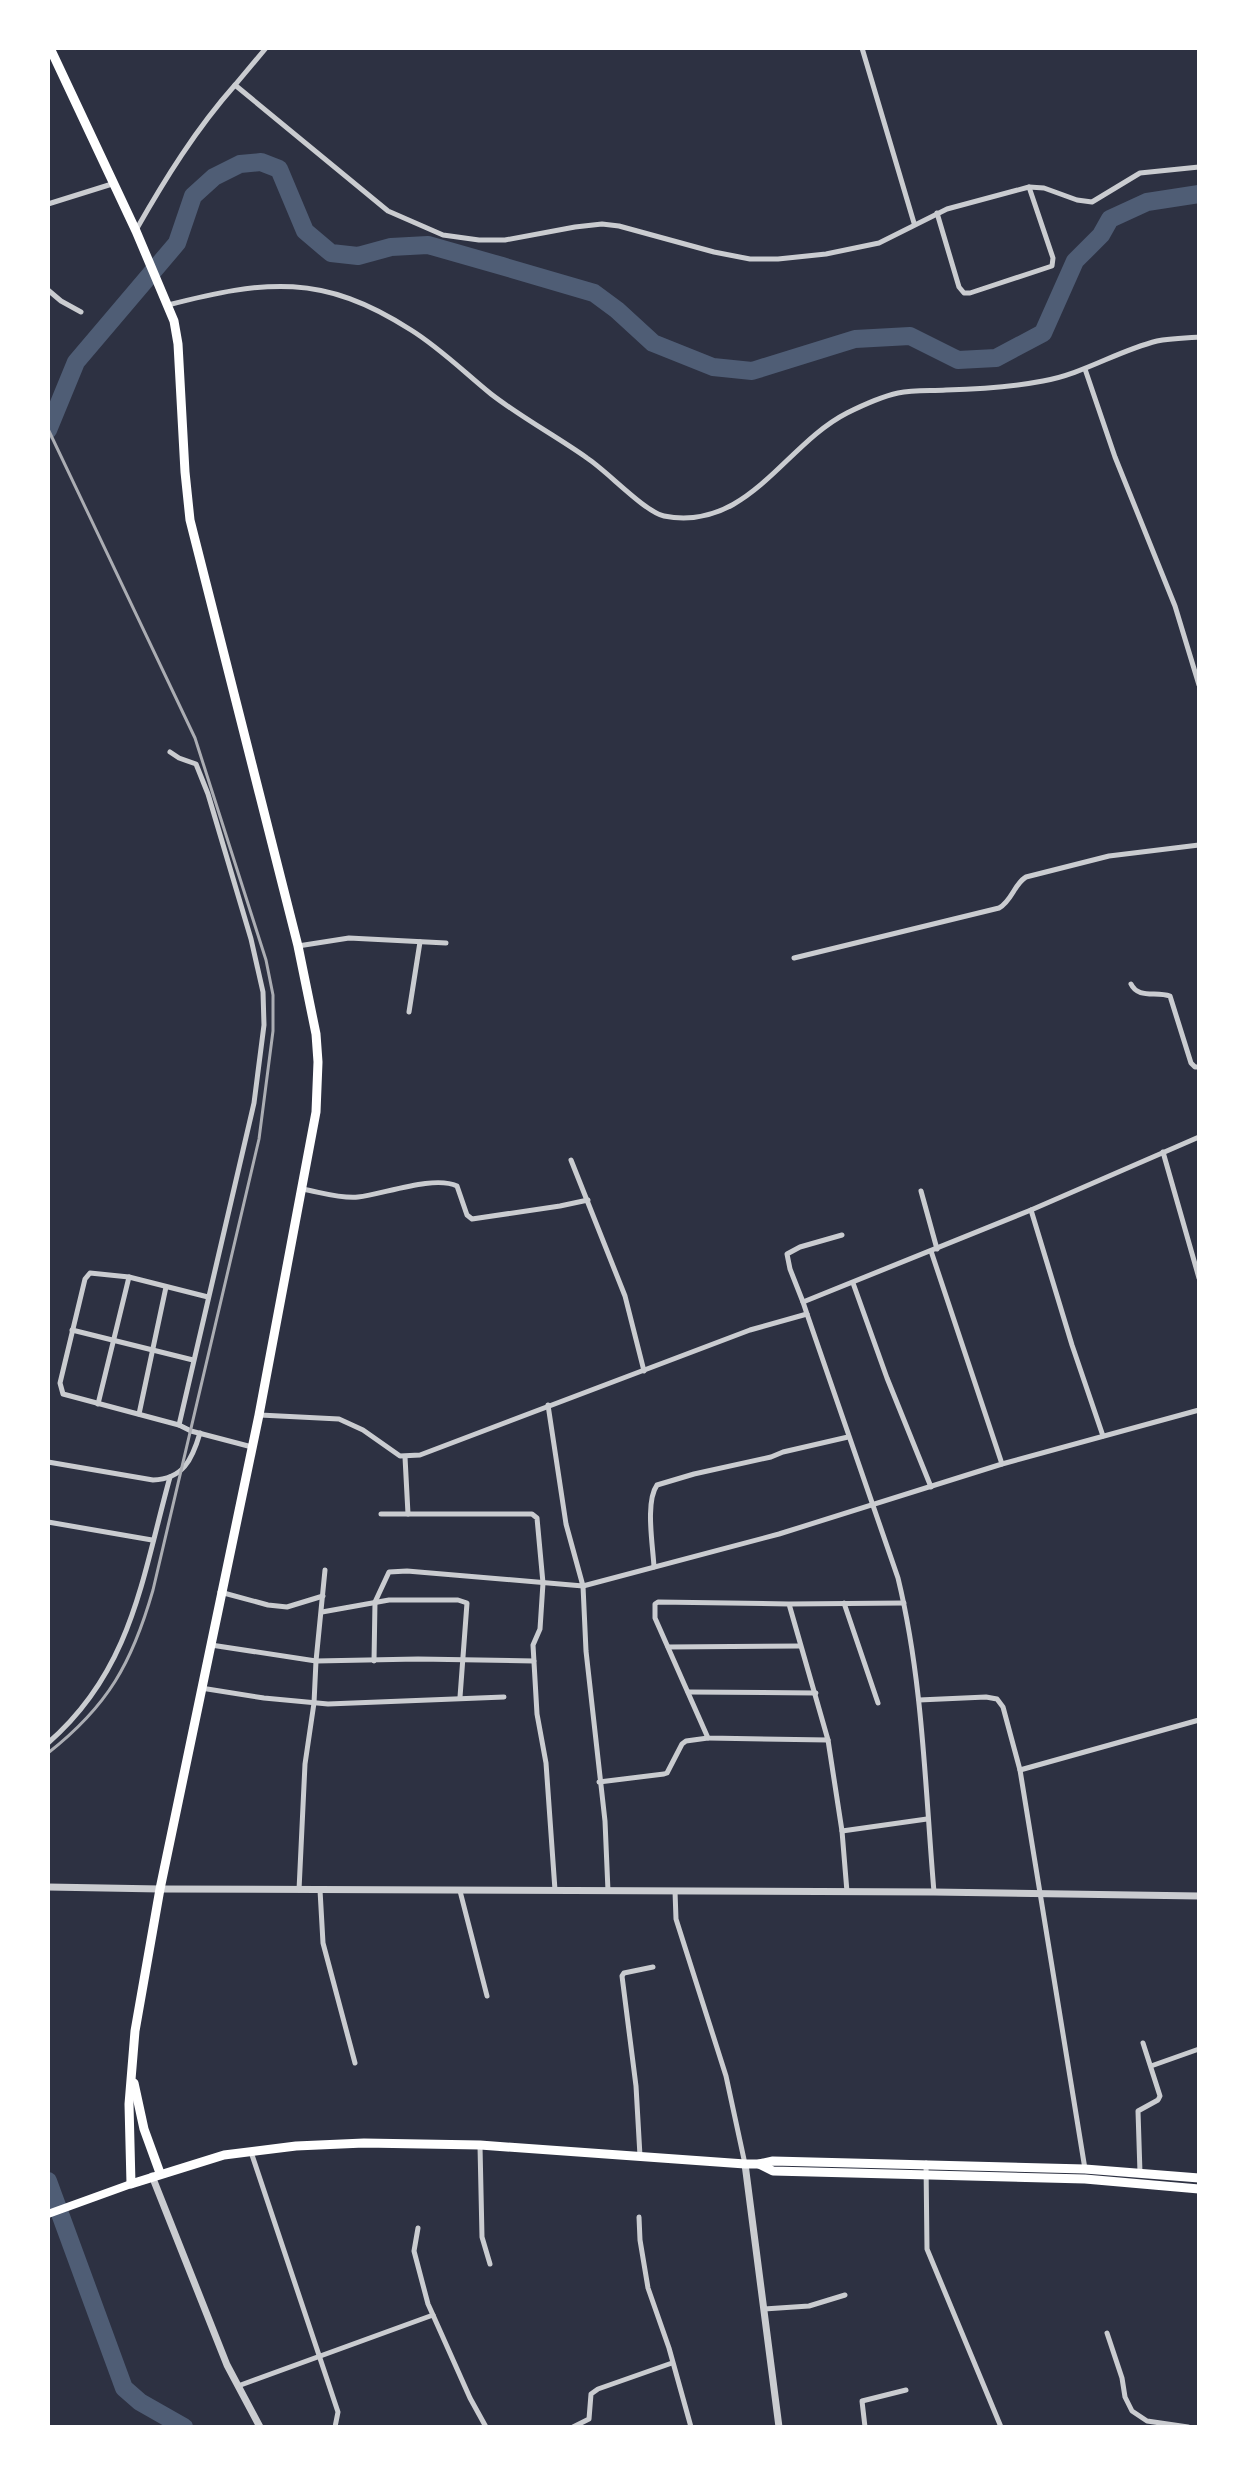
<svg xmlns="http://www.w3.org/2000/svg" width="1247" height="2475" font-family="'Titillium Web',sans-serif">
<rect width="100%" height="100%" fill="#2d3142"/>
<g fill="none" stroke-linecap="round" stroke-linejoin="round">
<!-- river -->
<g stroke="#4f5d75" stroke-width="18">
<polyline points="48,430 76,362 177,243 193,196 214,177 240,164 261,162 279,169 305,231 331,253 358,256 391,247 428,245 502,266 594,293 617,310 653,343 713,367 752,371 855,339 910,336 958,360 996,358 1043,333 1075,261 1101,235 1110,219 1147,202 1199,194"/>
<polyline points="48,2181 124,2388 140,2402 184,2427"/>
</g>
<!-- minor -->
<g stroke="#caccd0" stroke-width="5">
<polyline points="862,48 914,223"/>
<polyline points="235,85 266,48"/>
<polyline points="48,204 112,184"/>
<polyline points="937,213 959,287 964,293 970,293 1052,266 1053,258 1029,187"/>
<path d="M136 230C165 179 196 129 235 85L388 211 443 235 479 240H505L575 227 602 224 619 226 714 252 750 259H778L826 254 879 243 947 209 1029 187 1044 188 1077 200 1092 202 1140 173 1199 167"/>
<polyline points="48,290 61,301 81,312"/>
<path d="M168 305C265 280 323 273 411 330 440 348 465 373 491 394 522 418 556 436 587 458 607 471 645 512 664 516 748 532 784 445 847 413 863 405 880 397 898 393 914 390 930 391 946 390 978 389 1012 387 1043 381 1083 374 1117 351 1157 341 1170 338 1185 338 1199 337"/>
<polyline points="1085,369 1115,457 1175,606 1199,685"/>
<polyline points="170,752 179,758 196,764 208,794 251,939 263,992 264,1025 254,1103 179,1425 191,1431 252,1447"/>
<polyline points="298,946 349,938 446,943"/>
<path d="M794 958 999 908C1012 901 1014 884 1026 877L1109 856 1199 845"/>
<path d="M1131 984C1138 999 1156 991 1170 996L1191 1063 1195 1067H1199"/>
<polyline points="409,1012 420,942"/>
<polyline points="1163,1152 1199,1278"/>
<polyline points="571,1160 625,1296 644,1371"/>
<path d="M302 1189C320 1192 341 1199 358 1197 384 1194 434 1175 457 1186L467 1215 472 1219 560 1206 588 1200"/>
<polyline points="921,1191 937,1249"/>
<polyline points="1031,1210 1072,1345 1103,1436"/>
<polyline points="931,1251 1002,1464"/>
<polyline points="853,1283 887,1378 931,1487"/>
<polyline points="803,1302 790,1269 787,1254 800,1247 842,1235"/>
<path d="M807 1314 898 1578C923 1681 925 1787 934 1892"/>
<polyline points="72,1330 193,1360"/>
<polyline points="98,1404 129,1277"/>
<polyline points="139,1414 166,1287"/>
<polyline points="260,1415 339,1419 363,1430 400,1456 420,1455 750,1330 807,1314 803,1302 1031,1210 1199,1137"/>
<polyline points="179,1425 63,1394 60,1383 85,1279 90,1273 129,1277 208,1297"/>
<polyline points="405,1457 408,1514"/>
<path d="M48 1462 153 1480C183 1479 192 1460 200 1433"/>
<polyline points="381,1514 532,1514 537,1518 543,1583 540,1629 533,1645 537,1714 546,1763 555,1890"/>
<polyline points="48,1522 152,1540"/>
<path d="M654 1567C653 1546 645 1502 657 1485L694 1474 771 1457 783 1452 848 1437"/>
<polyline points="220,1592 268,1605 287,1607 323,1596"/>
<polyline points="844,1603 878,1703"/>
<polyline points="789,1604 828,1740 708,1738 655,1618 655,1604 658,1602 789,1604 904,1603"/>
<polyline points="322,1612 389,1600 458,1600 467,1603 460,1697"/>
<polyline points="211,1645 316,1661 418,1659 534,1661"/>
<polyline points="668,1647 800,1646"/>
<polyline points="374,1661 375,1602 389,1572 407,1571 583,1586 566,1524 548,1405"/>
<polyline points="201,1688 264,1698 328,1704 504,1697"/>
<polyline points="688,1692 816,1693"/>
<polyline points="919,1700 986,1697 997,1699 1003,1707 1020,1770 1085,2169"/>
<polyline points="828,1740 842,1831 927,1819"/>
<path d="M48 1743C132 1670 142 1578 170 1477"/>
<polyline points="1020,1770 1199,1720"/>
<polyline points="599,1782 664,1774 667,1773 682,1744 686,1741 708,1738"/>
<polyline points="842,1831 847,1892"/>
<polyline points="299,1890 305,1764 314,1703 316,1661 325,1570"/>
<polyline points="320,1890 323,1943 355,2063"/>
<polyline points="460,1891 487,1996"/>
<polyline points="608,1891 605,1821 586,1651 583,1586 779,1534 1002,1464 1199,1410"/>
<polyline points="675,1891 676,1919 726,2076 745,2164"/>
<polyline points="1151,2066 1199,2049"/>
<polyline points="480,2146 482,2237 490,2264"/>
<polyline points="251,2152 338,2412 335,2427"/>
<polyline points="640,2156 636,2086 622,1976 624,1973 653,1967"/>
<polyline points="926,2163 927,2249 1001,2427"/>
<polyline points="1140,2173 1138,2111 1158,2100 1160,2096 1143,2043"/>
<polyline points="639,2217 640,2240 648,2288 669,2348 691,2427"/>
<polyline points="418,2228 414,2251 428,2304 433,2315"/>
<polyline points="764,2309 809,2306 845,2295"/>
<polyline points="1107,2333 1122,2378 1125,2397 1132,2411 1147,2421 1188,2427"/>
<polyline points="238,2386 433,2315 470,2398 486,2427"/>
<polyline points="573,2427 589,2419 591,2394 598,2389 672,2363"/>
<polyline points="865,2427 862,2401 906,2390"/>
</g>
<!-- tertiary -->
<g stroke="#caccd0" stroke-width="7">
<polyline points="48,1887 160,1889 934,1892 1199,1896"/>
<polyline points="745,2164 779,2427"/>
<polyline points="152,2176 227,2365 260,2427"/>
</g>
<!-- secondary -->
<polyline stroke="#fff" stroke-width="8" points="48,2214 131,2184"/>
<!-- primary -->
<g stroke="#fff" stroke-width="9">
<polyline points="50,48 136,231 174,321 178,344 185,472 190,520 298,946 316,1034 318,1062 316,1112 259,1415 160,1889 135,2031 129,2104 131,2184 224,2155 296,2146 364,2143 480,2145 745,2164 759,2164 773,2161 1085,2169 1199,2178"/>
<polyline points="134,2083 144,2129 160,2173"/>
<polyline points="759,2164 773,2171 1085,2179 1199,2189"/>
</g>
<!-- rail -->
<path stroke="#abadb3" stroke-width="3" d="M48 429 195 738 266 960 273 995V1031L259 1139 153 1590C132 1663 108 1706 48 1753"/>
</g>
<!-- border -->
<rect width="1247" height="2475" fill="none" stroke="#ffffff" stroke-width="100"/>
</svg>
